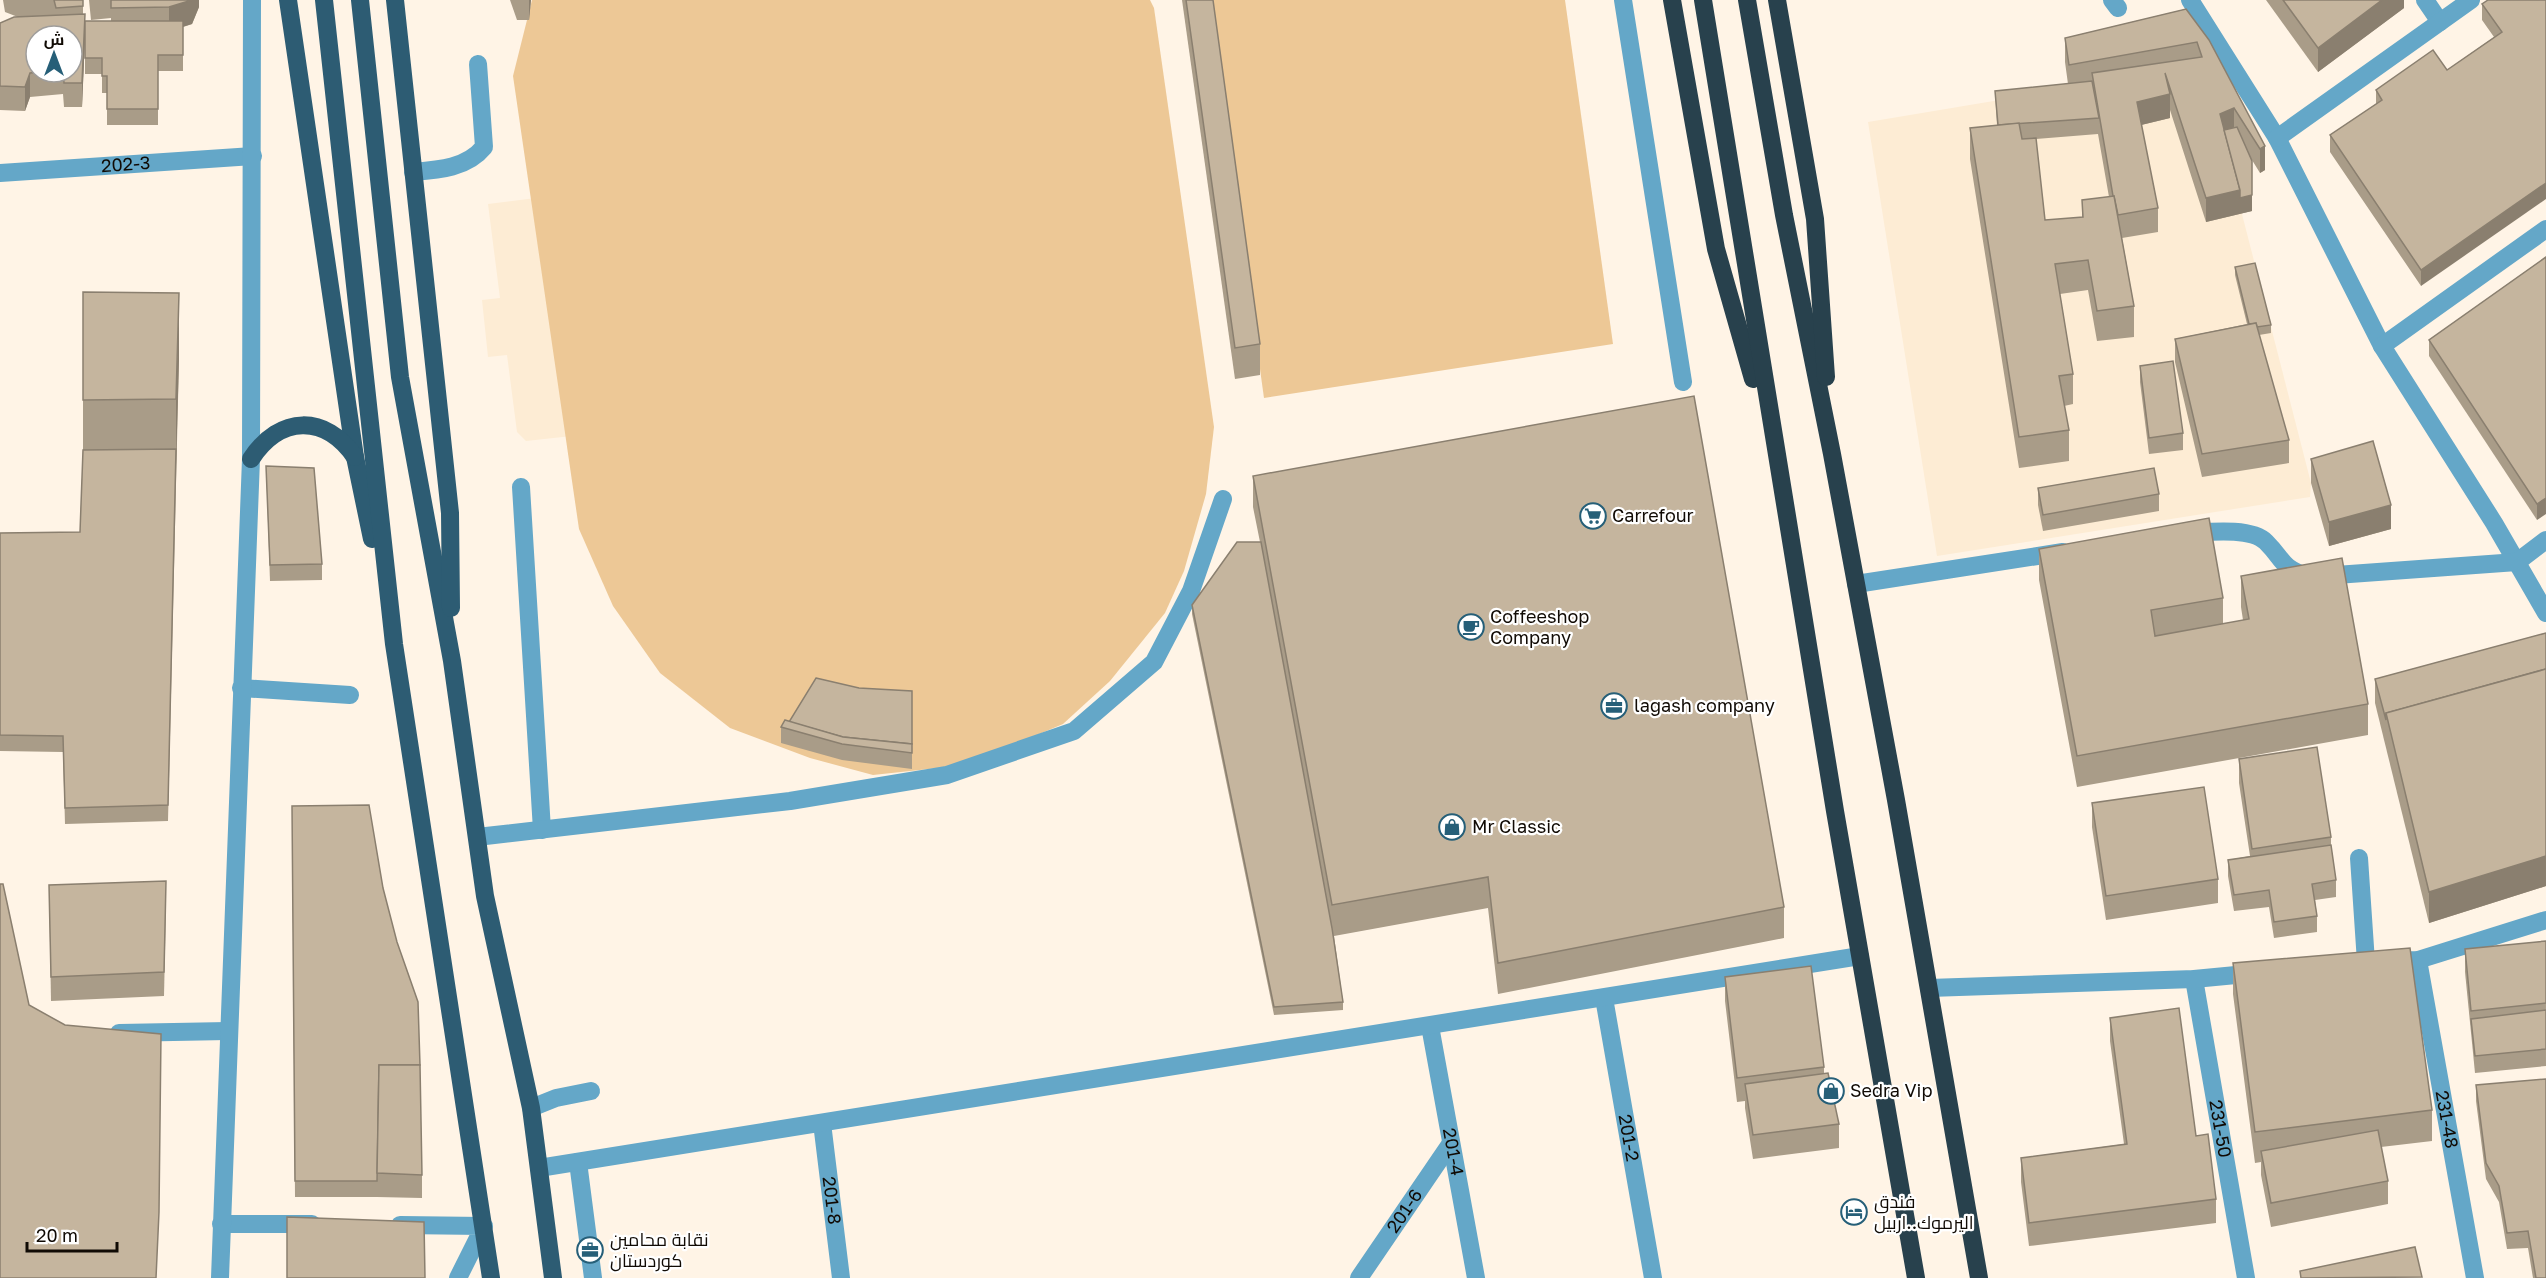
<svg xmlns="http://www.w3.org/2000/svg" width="2546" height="1278" font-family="'Golos Text',Cairo,sans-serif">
<rect width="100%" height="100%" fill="#fff4e6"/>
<!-- built -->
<g fill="#fdecd4">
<polygon points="2204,66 2311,483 2310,497 1937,556 1868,122"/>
<polygon points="552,196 581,435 526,441 517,432 507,355 488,357 482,300 500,298 488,204"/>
</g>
<!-- pitch -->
<g fill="#edc896">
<polygon points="532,0 1150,0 1154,8 1214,427 1206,494 1184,571 1165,613 1110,681 1063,724 966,765 873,775 810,758 730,728 660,673 613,606 579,529 513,76"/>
<polygon points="1209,0 1565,0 1613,344 1264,398"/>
</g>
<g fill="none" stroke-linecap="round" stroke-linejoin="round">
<!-- minor -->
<g stroke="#64a7c8" stroke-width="18">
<polyline points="1623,0 1683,382"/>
<polyline points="2112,0 2118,8"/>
<polyline points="2190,0 2277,138 2382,346 2494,523 2546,613"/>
<polyline points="2425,0 2440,22"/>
<polyline points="2277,138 2471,0"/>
<path d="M413 172C439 170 467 168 484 147L478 64"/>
<path id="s1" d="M0 173 253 156"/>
<polyline points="2382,346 2546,229"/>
<polyline points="521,487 542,830"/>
<path d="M2188 533C2208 532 2251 527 2266 542 2285 561 2279 566 2308 577L2517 562 2546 540"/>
<polyline points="1856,584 2063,552"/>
<polyline points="241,688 350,695"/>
<polyline points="477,837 790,801 947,775 1074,731 1154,662 1191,591 1223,499"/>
<polyline points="2359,858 2366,962"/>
<path id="s2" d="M2418 960 2475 1278"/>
<polyline points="2389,961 2418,960 2546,920"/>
<path id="s3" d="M2194 979 2246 1278"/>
<polyline points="1929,988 2194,979 2257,973"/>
<path id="s4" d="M1604 998 1653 1278"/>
<path id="s5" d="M1430 1026 1476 1278"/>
<polyline points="119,1033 228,1031"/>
<polyline points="531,1108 556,1098 591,1091"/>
<path id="s6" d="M822 1123 841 1278"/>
<polyline points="578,1162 593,1278"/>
<polyline points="539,1168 1860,956"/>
<polyline points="221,1224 312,1224"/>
<polyline points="400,1225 484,1226 458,1278"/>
<polyline points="220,1278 251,459 252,0"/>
<path id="s7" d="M1359 1278 1451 1143"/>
</g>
<!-- major -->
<g stroke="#2d5c73" stroke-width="18">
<polyline points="288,0 355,457 372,539"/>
<polyline points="324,0 394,644 491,1278"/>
<polyline points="360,0 400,377 452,661 485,896 531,1108 553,1278"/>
<polyline points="395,0 450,513 451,608"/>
<path d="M251 459C280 415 325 414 355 457"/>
</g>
<!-- highway -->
<g stroke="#28414d" stroke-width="18">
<polyline points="1672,0 1716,249 1753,379"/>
<polyline points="1703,0 1835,811 1916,1278"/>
<polyline points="1747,0 1784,215 1832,454 1896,800 1979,1278"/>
<polyline points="1777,0 1815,219 1826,377"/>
</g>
</g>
<!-- wall -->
<g fill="#a99c88" fill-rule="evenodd">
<path d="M3 0H83V14L85 21H111V18L91 20 89 0H199V7L192 24 183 27V71H158V125H107V93H102V74H85V38L82 107H64L63 94 30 97 25 111 0 110V23L18 17 5 12ZM72 36V72H36Z"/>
<polygon points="510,0 531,0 529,20 517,20"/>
<polygon points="1182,0 1213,0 1260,344 1260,375 1235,379"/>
<polygon points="2266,0 2404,0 2404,8 2318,72"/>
<polygon points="2546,0 2421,286 2330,152 2330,135 2376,104 2376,90 2447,70 2494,37 2482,20 2482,4"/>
<path d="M2186 9 2265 146V170L2260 173 2252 160V211L2206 222 2170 110V118L2141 125 2158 208V232L2122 238 2134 306V337L2097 341 2088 290 2060 294 2073 374V404L2064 406 2069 430V461L2019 468 1970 159V128L1997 125 1995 91 2068 84 2065 62V38ZM2098 134 2109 197 2082 200V218L2045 220 2036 139Z"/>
<polygon points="2546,257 2537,520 2429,356 2429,340"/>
<polygon points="2235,267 2271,325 2271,333 2259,335 2289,440 2289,463 2202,477 2175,362 2175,339 2247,324 2235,275"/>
<polygon points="83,292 179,359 168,821 65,824 63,752 0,751 0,533 80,532 83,450"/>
<polygon points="2140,366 2183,433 2183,450 2149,454 2140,382"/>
<polygon points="2311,459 2391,529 2329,546 2311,483"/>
<polygon points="266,466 322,564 322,580 270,581"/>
<polygon points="1253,476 1784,907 1784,938 1498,994 1488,908 1334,936 1343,1002 1343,1010 1274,1015 1192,614 1192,605 1260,542 1253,507"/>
<polygon points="2038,488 2159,494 2159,511 2043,531 2038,505"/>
<polygon points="2039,549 2223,598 2223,624 2243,620 2241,607 2241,576 2368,704 2368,735 2077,787 2039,580"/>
<polygon points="2546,633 2546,886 2429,923 2375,703 2375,679"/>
<polygon points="859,688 912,691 912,769 842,760 781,743 781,727 789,722"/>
<polygon points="2239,759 2331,837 2331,845 2336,880 2336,897 2315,900 2317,916 2317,932 2274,938 2269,907 2234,911 2228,876 2228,860 2250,856 2239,783"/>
<polygon points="2092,803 2218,879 2218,903 2106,920 2092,827"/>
<polygon points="292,806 422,1175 422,1198 377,1197 295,1197"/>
<polygon points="49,885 166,905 164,996 51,1001"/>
<polygon points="2546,941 2546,1066 2475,1073 2465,972 2465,949"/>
<polygon points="2233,963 2432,1110 2432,1141 2381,1147 2388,1181 2388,1204 2271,1227 2261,1175 2261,1162 2255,1163 2233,994"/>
<polygon points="1725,977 1824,1067 1824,1074 1839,1124 1839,1148 1753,1159 1745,1108 1745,1101 1737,1102 1725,1001"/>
<polygon points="2110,1018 2196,1136 2216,1199 2216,1223 2029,1246 2021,1182 2021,1158 2124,1144 2110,1041"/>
<polygon points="2476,1085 2546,1278 2533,1278 2528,1248 2507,1249 2499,1202 2486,1179 2476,1101"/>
</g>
<!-- shaded-wall -->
<g fill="#8a7f6f">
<polygon points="192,0 199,0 199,7 192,24 169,31 169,7"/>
<polygon points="529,0 531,0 529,20"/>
<polygon points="2382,0 2404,0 2404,8 2318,72 2318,48"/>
<polygon points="85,14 85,38 82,107 82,83"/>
<polygon points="30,73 30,97 25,111 25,87"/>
<polygon points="2170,94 2170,118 2137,126 2137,102"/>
<polygon points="2234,108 2234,132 2222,130 2220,114"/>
<polygon points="2265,146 2265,170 2260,173 2260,149"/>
<polygon points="2546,183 2546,199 2421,286 2421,270"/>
<polygon points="2240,190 2252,195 2252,211 2206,222 2206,198"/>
<polygon points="179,293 179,359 176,465 176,399"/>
<polygon points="2546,498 2546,514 2537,520 2537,504"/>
<polygon points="2391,505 2391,529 2329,546 2329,522"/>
<polygon points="2546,856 2546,886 2429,923 2429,892"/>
</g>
<!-- building -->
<g fill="#c5b59e" stroke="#8a7f6f" stroke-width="1.5">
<polygon points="54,0 83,0 83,6 56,8"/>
<polygon points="111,0 192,0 169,7 111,8"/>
<polygon points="1186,0 1213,0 1260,344 1235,348"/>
<polygon points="2283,0 2382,0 2318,48"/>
<polygon points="2488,0 2546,0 2546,183 2421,270 2330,135 2382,100 2376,90 2433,50 2447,70 2502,32 2482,4"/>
<polygon points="2186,9 2209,40 2265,146 2260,149 2234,108 2220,114 2240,190 2206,198 2165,73 2170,94 2137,102 2158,208 2118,215 2114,196 2113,196 2092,73 2202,57 2197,42 2069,65 2065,38"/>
<polygon points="85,14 82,83 64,83 63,72 72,72 72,36 36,36 36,72 41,72 30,73 25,87 0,86 0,23 14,17"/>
<polygon points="85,21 183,21 183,55 158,55 158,109 107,109 107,76 102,76 102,58 85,58"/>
<polygon points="2092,81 2099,118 1998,125 1995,91"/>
<polygon points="2019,123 2022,139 2036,138 2045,220 2083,217 2082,200 2114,196 2134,306 2097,311 2088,260 2055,264 2073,374 2059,376 2069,430 2019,437 1970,128"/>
<polygon points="2237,127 2252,161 2252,195 2240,198 2240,190 2224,130"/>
<polygon points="2546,257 2546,498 2537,504 2429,340"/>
<polygon points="2255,263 2271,325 2257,327 2256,323 2249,324 2235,267"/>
<polygon points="83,292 179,293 176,399 83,400"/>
<polygon points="2256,323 2289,440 2202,454 2175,339"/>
<polygon points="2173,361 2183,433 2149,438 2140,366"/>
<polygon points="1694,396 1784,907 1498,963 1488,877 1332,905 1253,476"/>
<polygon points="2373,441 2391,505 2329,522 2311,459"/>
<polygon points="176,449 168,805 65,808 63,736 0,735 0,533 80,532 83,450"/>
<polygon points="266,466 314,468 322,564 270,565"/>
<polygon points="2154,468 2159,494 2043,515 2038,488"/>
<polygon points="2209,518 2223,598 2151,610 2155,636 2249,619 2241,576 2342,558 2368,704 2077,756 2039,549"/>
<polygon points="1237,542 1261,542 1332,928 1343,1002 1274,1007 1192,605"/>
<polygon points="2546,633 2546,669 2386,713 2386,720 2375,679"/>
<polygon points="2546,669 2546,856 2429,892 2386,713"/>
<polygon points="816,678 859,688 912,691 912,744 843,737 789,722"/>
<polygon points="785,720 843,737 912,744 912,753 842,744 781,727"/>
<polygon points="2317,747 2331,837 2252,849 2239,759"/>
<polygon points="2204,787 2218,879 2106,896 2092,803"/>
<polygon points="369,805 383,888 397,942 418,1002 420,1065 379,1065 377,1181 295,1181 292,806"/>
<polygon points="2331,845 2336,880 2312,884 2317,916 2274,922 2269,890 2234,895 2228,860"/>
<polygon points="166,881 164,972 51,977 49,885"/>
<polygon points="0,884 3,884 29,1005 65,1025 161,1034 159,1212 156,1278 0,1278"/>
<polygon points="2546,941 2546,1003 2471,1011 2465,949"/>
<polygon points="2410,948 2432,1110 2255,1132 2233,963"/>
<polygon points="1811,966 1824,1067 1737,1078 1725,977"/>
<polygon points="2179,1008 2196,1136 2208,1134 2216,1199 2029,1223 2021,1158 2127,1144 2110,1018"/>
<polygon points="2546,1010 2546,1049 2475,1056 2471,1019"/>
<polygon points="379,1065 420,1065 422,1175 377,1173"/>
<polygon points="1828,1073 1839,1124 1753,1135 1745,1084"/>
<polygon points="2546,1079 2546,1278 2536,1278 2528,1231 2507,1233 2499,1186 2486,1163 2476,1085"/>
<polygon points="2378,1130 2388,1181 2271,1203 2261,1151"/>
<polygon points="287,1217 424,1222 425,1278 287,1278"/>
<polygon points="2415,1247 2422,1277 2301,1278 2300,1271"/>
</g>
<!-- icons -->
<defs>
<g id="supermarket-ring" transform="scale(1.35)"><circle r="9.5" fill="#fff" stroke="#265f78" stroke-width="1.5"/><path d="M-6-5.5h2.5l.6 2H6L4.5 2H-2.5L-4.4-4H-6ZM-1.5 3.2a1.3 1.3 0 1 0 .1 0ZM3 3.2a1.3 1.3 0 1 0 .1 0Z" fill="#265f78"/></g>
<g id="cafe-ring" transform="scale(1.35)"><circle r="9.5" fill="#fff" stroke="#265f78" stroke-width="1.5"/><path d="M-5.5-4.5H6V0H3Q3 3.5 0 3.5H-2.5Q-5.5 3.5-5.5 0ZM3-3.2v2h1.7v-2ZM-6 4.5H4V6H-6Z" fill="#265f78"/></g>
<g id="office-ring" transform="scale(1.35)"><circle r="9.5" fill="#fff" stroke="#265f78" stroke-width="1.5"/><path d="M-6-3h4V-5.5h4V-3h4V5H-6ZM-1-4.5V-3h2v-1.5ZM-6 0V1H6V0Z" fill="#265f78"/></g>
<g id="shop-ring" transform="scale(1.35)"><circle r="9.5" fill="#fff" stroke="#265f78" stroke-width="1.5"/><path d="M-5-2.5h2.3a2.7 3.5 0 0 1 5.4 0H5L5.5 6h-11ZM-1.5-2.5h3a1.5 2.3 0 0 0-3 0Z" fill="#265f78"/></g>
<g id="hotel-ring" transform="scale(1.35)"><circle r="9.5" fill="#fff" stroke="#265f78" stroke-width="1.5"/><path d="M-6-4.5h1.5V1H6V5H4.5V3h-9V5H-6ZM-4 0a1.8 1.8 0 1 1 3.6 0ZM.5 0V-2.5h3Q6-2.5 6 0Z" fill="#265f78"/></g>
</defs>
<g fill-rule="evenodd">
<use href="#supermarket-ring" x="1593" y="516"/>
<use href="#cafe-ring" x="1471" y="627"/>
<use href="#office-ring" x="1614" y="706"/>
<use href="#shop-ring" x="1452" y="827"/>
<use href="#shop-ring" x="1831" y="1091"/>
<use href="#hotel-ring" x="1854" y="1212"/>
<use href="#office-ring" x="590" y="1250"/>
</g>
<g text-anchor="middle" stroke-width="4.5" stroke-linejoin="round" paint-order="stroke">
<!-- street labels -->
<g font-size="18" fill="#100a04" stroke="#fff">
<text dy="6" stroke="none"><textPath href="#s1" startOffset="126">202-3</textPath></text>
<text dy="6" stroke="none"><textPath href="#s2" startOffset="162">231-48</textPath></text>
<text dy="6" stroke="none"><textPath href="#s3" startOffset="152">231-50</textPath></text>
<text dy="6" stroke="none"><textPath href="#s4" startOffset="142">201-2</textPath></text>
<text dy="6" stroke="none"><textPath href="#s5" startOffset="128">201-4</textPath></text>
<text dy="6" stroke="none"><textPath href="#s6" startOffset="78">201-8</textPath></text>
<text dy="6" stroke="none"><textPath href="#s7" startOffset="81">201-6</textPath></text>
</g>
<!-- poi labels -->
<g font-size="18" fill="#100a04" stroke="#fff" text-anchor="start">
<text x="1612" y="522">Carrefour</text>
<text x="1490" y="623">Coffeeshop<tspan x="1490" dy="21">Company</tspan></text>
<text x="1634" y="712">lagash company</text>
<text x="1472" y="833">Mr Classic</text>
<text x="1850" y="1097">Sedra Vip</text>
<text x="1874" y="1208">فندق<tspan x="1874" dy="21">اليرموك..اربيل</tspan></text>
<text x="610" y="1246">نقابة محامين<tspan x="610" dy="21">كوردستان</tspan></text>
</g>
</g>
<!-- north arrow -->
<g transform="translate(54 54)"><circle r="28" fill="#ffffff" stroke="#9f9d9b" stroke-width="1.5"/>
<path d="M0-4.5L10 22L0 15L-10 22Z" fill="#265f78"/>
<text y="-9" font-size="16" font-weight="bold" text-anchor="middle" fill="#100a04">ش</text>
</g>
<!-- scale -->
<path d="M27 1242v9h90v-9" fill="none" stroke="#100a04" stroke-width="3"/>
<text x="36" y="1242" font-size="18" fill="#100a04" stroke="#ffffff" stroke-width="4.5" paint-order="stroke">20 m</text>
</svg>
